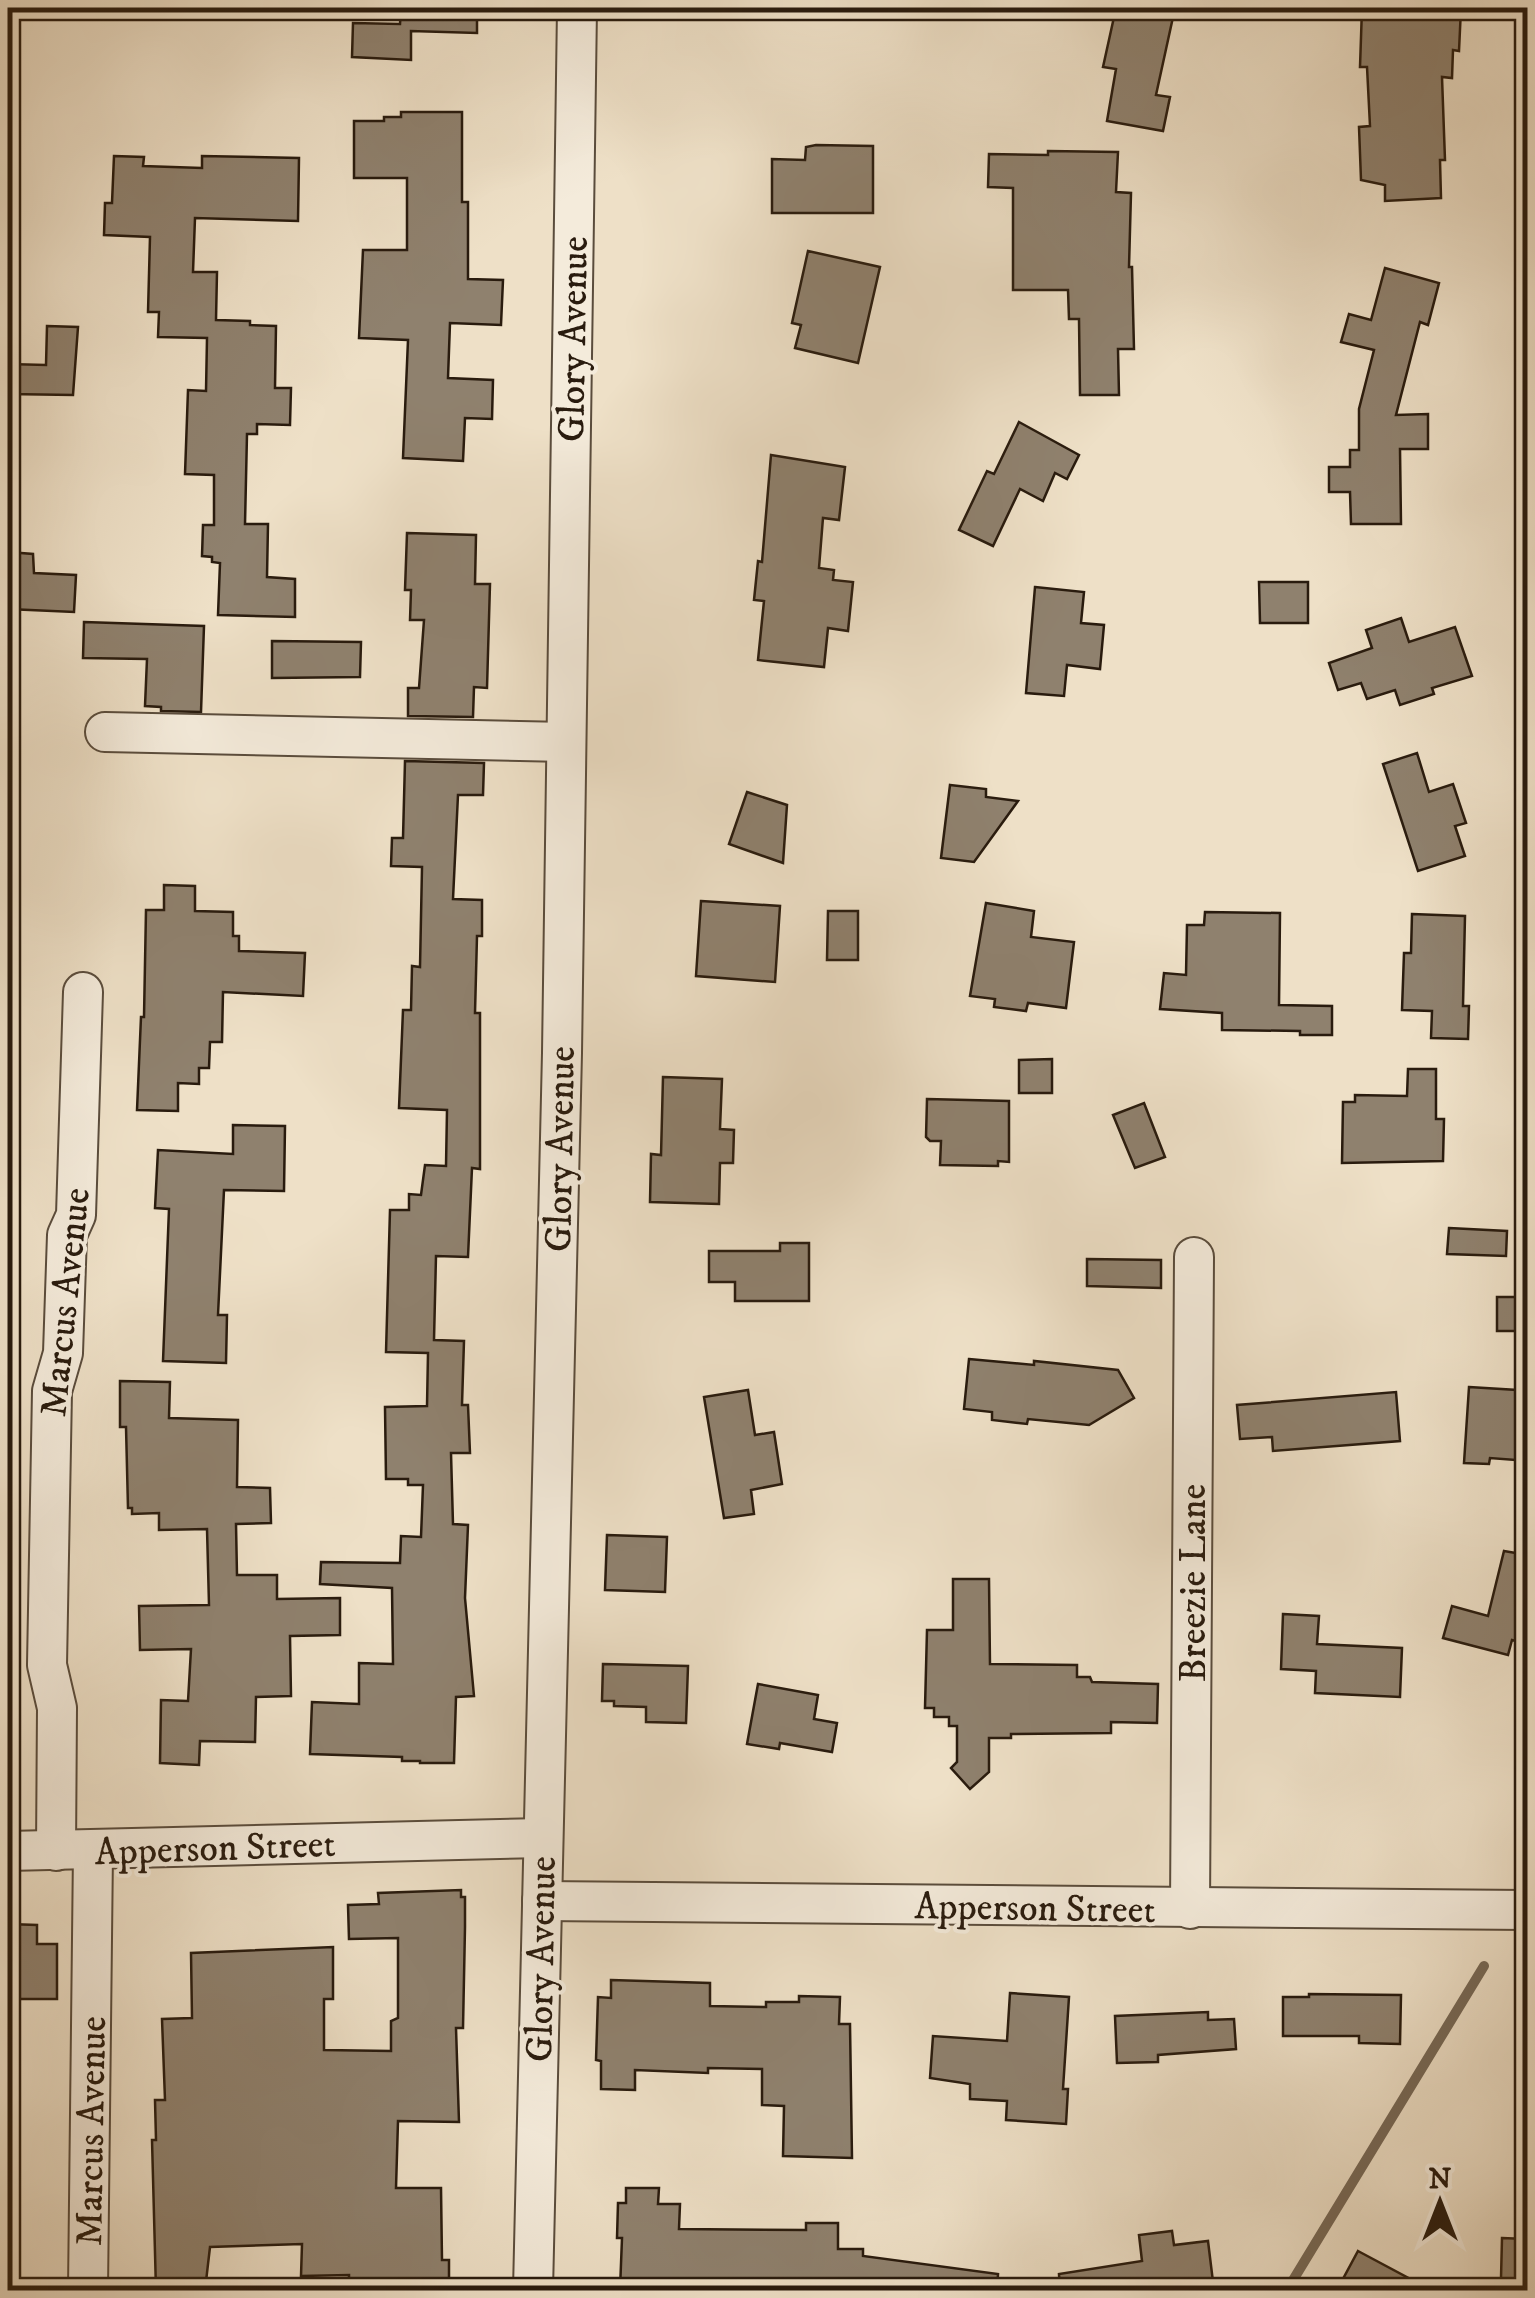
<svg xmlns="http://www.w3.org/2000/svg" width="1535" height="2298" font-family="'IM FELL DW Pica',serif">
<rect width="100%" height="100%" fill="#eee0c7"/>
<filter id="stains"><feTurbulence type="fractalNoise" baseFrequency=".002" numOctaves="4"/><feColorMatrix values="0 0 0 0 .2 0 0 0 0 .09 0 0 0 0 .02 0 0 0 .5 -.17"/></filter>
<radialGradient id="worn" r=".72"><stop offset=".6" stop-color="#630" stop-opacity="0"/><stop offset="1" stop-color="#630" stop-opacity=".3"/></radialGradient>
<g fill="none" stroke-linecap="round" stroke-linejoin="round">
<!-- stream -->
<polyline stroke="#776957" stroke-width="10" points="1287,2290 1484,1966"/>
</g>
<!-- building -->
<g fill="#8f816e" stroke="#291b0e" stroke-width="2.5">
<polygon points="401,8 477,8 477,33 411,31 411,60 352,57 353,23 400,24"/>
<polygon points="1116,8 1175,8 1156,95 1170,97 1163,131 1107,121 1116,69 1103,67"/>
<polygon points="1362,8 1461,8 1459,51 1453,50 1452,78 1442,77 1445,160 1440,160 1441,198 1385,201 1385,185 1361,180 1359,127 1370,126 1367,67 1360,67"/>
<polygon points="401,112 462,112 462,202 468,202 468,279 503,280 501,325 450,323 448,378 493,380 492,419 465,418 463,461 403,458 408,340 359,338 363,250 407,250 407,178 354,178 354,121 384,121 384,117 401,117"/>
<polygon points="816,145 873,146 873,213 772,213 772,159 805,160 806,147"/>
<polygon points="1048,151 1118,152 1116,192 1131,193 1129,267 1132,267 1134,349 1118,349 1119,395 1080,395 1079,319 1069,319 1068,290 1013,290 1013,188 988,187 989,154 1048,155"/>
<polygon points="114,156 144,157 143,166 202,168 202,156 299,158 298,221 195,218 193,272 217,272 216,320 250,321 250,325 276,326 275,388 291,388 290,425 257,424 257,434 247,434 245,524 268,524 267,577 295,579 295,617 218,615 220,563 212,562 212,557 202,556 203,525 214,525 214,475 185,474 188,390 206,391 207,338 158,337 159,312 148,312 150,237 104,235 105,203 112,203"/>
<polygon points="808,251 880,267 858,363 795,348 801,325 792,323"/>
<polygon points="1385,268 1439,283 1428,325 1420,322 1396,415 1428,414 1428,449 1400,449 1401,524 1351,524 1350,492 1329,492 1329,467 1350,467 1350,450 1359,450 1359,409 1374,350 1341,342 1349,314 1371,320"/>
<polygon points="47,326 78,327 73,395 8,394 8,364 46,365"/>
<polygon points="1019,422 1079,455 1067,479 1055,473 1043,501 1020,489 993,546 959,530 987,471 994,474"/>
<polygon points="771,455 845,467 839,520 823,518 819,568 834,570 833,580 853,582 848,631 828,628 824,667 758,660 764,601 754,600 758,561 762,562"/>
<polygon points="407,533 476,535 475,584 490,584 487,688 474,687 473,717 408,716 408,688 419,688 424,620 410,620 411,590 405,590"/>
<polygon points="8,552 33,554 34,573 76,575 74,612 8,609"/>
<polygon points="1259,582 1308,582 1308,623 1260,623"/>
<polygon points="1035,587 1084,592 1081,623 1104,625 1100,669 1067,665 1064,696 1026,693"/>
<polygon points="1401,618 1409,642 1455,627 1472,676 1432,688 1434,694 1400,705 1395,690 1367,699 1361,683 1338,690 1329,663 1372,648 1366,630"/>
<polygon points="84,622 204,626 201,712 161,711 161,707 145,706 147,659 83,658"/>
<polygon points="272,641 361,642 360,677 272,678"/>
<polygon points="1417,753 1429,792 1453,784 1466,823 1455,826 1465,856 1418,871 1383,764"/>
<polygon points="405,761 484,763 483,795 458,795 453,899 482,900 482,936 477,936 475,1013 480,1013 480,1169 472,1168 468,1257 436,1256 434,1340 464,1341 462,1405 468,1405 470,1453 451,1453 453,1524 468,1525 465,1598 474,1696 456,1697 454,1763 420,1763 420,1761 402,1761 402,1757 310,1754 312,1702 359,1704 359,1663 393,1664 392,1588 320,1584 321,1562 400,1563 401,1536 421,1537 423,1485 408,1485 408,1479 386,1479 385,1407 427,1406 428,1353 386,1352 390,1210 409,1210 409,1194 421,1195 425,1165 446,1166 447,1110 399,1108 403,1010 411,1010 412,966 420,967 422,867 391,866 392,838 403,838"/>
<polygon points="950,785 986,789 986,797 1018,801 974,862 941,858"/>
<polygon points="747,792 787,805 783,863 729,844"/>
<polygon points="164,885 195,886 195,911 233,912 233,936 239,936 239,951 305,953 303,996 223,992 222,1042 210,1042 209,1068 199,1068 199,1084 178,1083 178,1111 137,1110 141,1017 144,1017 146,910 164,910"/>
<polygon points="701,901 780,906 775,982 696,976"/>
<polygon points="986,903 1034,911 1031,937 1074,942 1066,1008 1028,1003 1026,1011 994,1007 995,999 970,996"/>
<polygon points="828,911 858,911 858,960 827,960"/>
<polygon points="1205,912 1280,913 1279,1005 1332,1006 1332,1035 1300,1035 1300,1031 1222,1030 1222,1013 1160,1009 1164,973 1186,975 1187,925 1204,925"/>
<polygon points="1412,914 1465,916 1463,1006 1469,1006 1468,1039 1431,1038 1432,1011 1402,1010 1404,953 1411,953"/>
<polygon points="1052,1059 1052,1093 1019,1093 1019,1060"/>
<polygon points="1408,1069 1436,1069 1436,1119 1444,1119 1443,1161 1342,1163 1343,1102 1355,1102 1355,1095 1407,1096"/>
<polygon points="663,1077 722,1079 720,1129 734,1130 733,1163 720,1163 719,1204 650,1202 651,1154 661,1155"/>
<polygon points="927,1099 1009,1101 1009,1162 998,1161 998,1166 940,1165 941,1141 930,1141 926,1137"/>
<polygon points="1144,1103 1165,1157 1135,1168 1113,1115"/>
<polygon points="233,1125 285,1126 284,1191 224,1190 218,1315 227,1315 226,1363 163,1361 169,1209 155,1208 158,1150 233,1154"/>
<polygon points="1449,1228 1507,1231 1506,1256 1447,1254"/>
<polygon points="780,1243 809,1243 809,1301 735,1301 735,1282 709,1282 709,1251 780,1251"/>
<polygon points="1087,1259 1161,1260 1161,1288 1087,1286"/>
<rect x="1497" y="1297" width="31" height="34"/>
<polygon points="969,1359 1034,1365 1034,1361 1118,1370 1134,1398 1089,1425 1028,1419 1027,1424 992,1420 992,1412 964,1409"/>
<polygon points="120,1381 170,1382 169,1418 238,1420 237,1487 270,1488 271,1523 236,1524 237,1575 277,1575 277,1599 340,1598 340,1635 290,1636 291,1696 256,1697 255,1742 200,1741 199,1765 160,1763 161,1700 188,1701 191,1649 140,1650 139,1606 209,1605 207,1529 159,1530 159,1513 132,1514 132,1508 128,1508 126,1427 120,1427"/>
<polygon points="1469,1387 1517,1390 1516,1410 1528,1411 1528,1461 1490,1458 1489,1464 1464,1463"/>
<polygon points="748,1390 755,1435 774,1432 782,1484 751,1490 754,1514 724,1518 704,1397"/>
<polygon points="1396,1392 1400,1441 1273,1451 1272,1437 1240,1439 1237,1405"/>
<polygon points="607,1535 667,1537 665,1592 605,1590"/>
<polygon points="1504,1551 1528,1555 1528,1644 1512,1640 1508,1655 1443,1638 1452,1606 1488,1616"/>
<polygon points="953,1579 989,1579 990,1664 1077,1665 1077,1677 1090,1677 1092,1682 1158,1684 1157,1723 1111,1722 1111,1733 1011,1734 1011,1738 989,1738 989,1772 970,1789 951,1768 957,1762 957,1726 949,1726 949,1717 934,1717 934,1708 925,1708 927,1630 953,1630"/>
<polygon points="1283,1614 1319,1616 1317,1644 1402,1648 1400,1697 1315,1693 1316,1671 1281,1669"/>
<polygon points="603,1664 688,1666 686,1723 646,1722 646,1707 614,1706 614,1701 602,1701"/>
<polygon points="758,1684 818,1695 814,1719 837,1723 832,1752 780,1743 779,1749 747,1744"/>
<polygon points="461,1890 461,1897 465,1897 465,1927 463,2028 456,2028 459,2122 398,2121 396,2188 441,2188 442,2260 449,2260 449,2290 349,2290 349,2275 301,2276 302,2244 210,2247 205,2290 156,2290 152,2140 156,2140 155,2100 165,2100 162,2019 192,2018 191,1953 333,1947 333,1999 324,1999 324,2050 391,2051 391,2021 398,2018 398,1938 349,1939 348,1905 379,1904 378,1893"/>
<polygon points="8,1924 37,1925 37,1944 57,1944 57,1999 8,1999"/>
<polygon points="611,1980 710,1983 710,2006 766,2007 766,2002 799,2002 799,1996 840,1997 839,2024 850,2024 852,2158 783,2156 784,2106 762,2105 762,2069 708,2068 708,2073 635,2070 635,2090 601,2089 601,2061 596,2060 598,1997 611,1998"/>
<polygon points="1010,1993 1069,1997 1063,2089 1068,2089 1066,2124 1006,2120 1007,2101 970,2099 970,2084 930,2078 933,2036 1007,2041"/>
<polygon points="1309,1994 1401,1995 1400,2044 1359,2043 1359,2036 1283,2036 1283,1997 1309,1997"/>
<polygon points="1208,2012 1208,2020 1234,2019 1236,2049 1158,2055 1158,2062 1117,2063 1115,2016"/>
<polygon points="626,2188 659,2188 658,2204 680,2204 679,2229 806,2230 806,2223 838,2223 838,2249 863,2249 863,2256 998,2274 997,2290 904,2290 905,2284 764,2281 764,2287 678,2286 678,2290 620,2290 622,2238 617,2238 618,2203 626,2203"/>
<polygon points="1172,2231 1174,2245 1208,2241 1214,2290 1060,2290 1059,2274 1142,2261 1139,2235"/>
<polygon points="1502,2238 1528,2239 1528,2279 1501,2278"/>
<polygon points="1358,2251 1431,2290 1337,2290"/>
</g>
<g fill="none" stroke-linecap="round" stroke-linejoin="round">
<!-- minor casing -->
<g stroke="#5a4c3c" stroke-width="42">
<g id="minor">
<polyline points="105,732 566,742"/>
<polyline points="8,1851 543,1838"/>
<polyline points="56,1851 57,1708 47,1665 52,1391 63,1353 67,1235 76,1215 83,992"/>
<polyline points="542,1901 1528,1910"/>
<polyline points="1190,1909 1194,1257"/>
<polyline points="88,2290 93,1851"/>
<polyline points="533,2290 562,1053 577,8"/>
</g>
</g>
<!-- minor -->
<use href="#minor" stroke="#f4ebdb" stroke-width="38"/>
</g>
<g text-anchor="middle" stroke-width="8" stroke-linejoin="round" paint-order="stroke">
<!-- street labels -->
<g font-size="38" fill="#291b0e" stroke="#f4ebdb">
<text transform="translate(572 339) rotate(-89)" y="13">Glory Avenue</text>
<text transform="translate(559 1149) rotate(-89)" y="13">Glory Avenue</text>
<text transform="translate(64 1302) rotate(-84)" y="13">Marcus Avenue</text>
<text transform="translate(1192 1583) rotate(-90)" y="13">Breezie Lane</text>
<text transform="translate(215 1847) rotate(-2)" y="13">Apperson Street</text>
<text transform="translate(1035 1907) rotate(1)" y="13">Apperson Street</text>
<text transform="translate(540 1959) rotate(-89)" y="13">Glory Avenue</text>
<text transform="translate(90 2131) rotate(-89)" y="13">Marcus Avenue</text>
</g>
</g>
<!-- margin -->
<rect width="1535" height="2298" fill="none" stroke="#eee0c7" stroke-width="40"/>
<rect x="10" y="10" width="1515" height="2278" fill="none" stroke="#291b0e" stroke-width="5"/>
<rect x="20" y="20" width="1495" height="2258" fill="none" stroke="#291b0e" stroke-width="2.5"/>
<!-- north arrow -->
<g transform="translate(1440 2203)" stroke="#f4ebdb" stroke-width="8" paint-order="stroke">
<path d="M0-8L18 38L0 25L-18 38Z" fill="#291b0e"/>
<text y="-15" font-size="28" font-weight="bold" text-anchor="middle" fill="#291b0e">N</text>
</g>
<rect width="100%" height="100%" filter="url(#stains)"/>
<rect width="100%" height="100%" fill="url(#worn)"/>
</svg>
